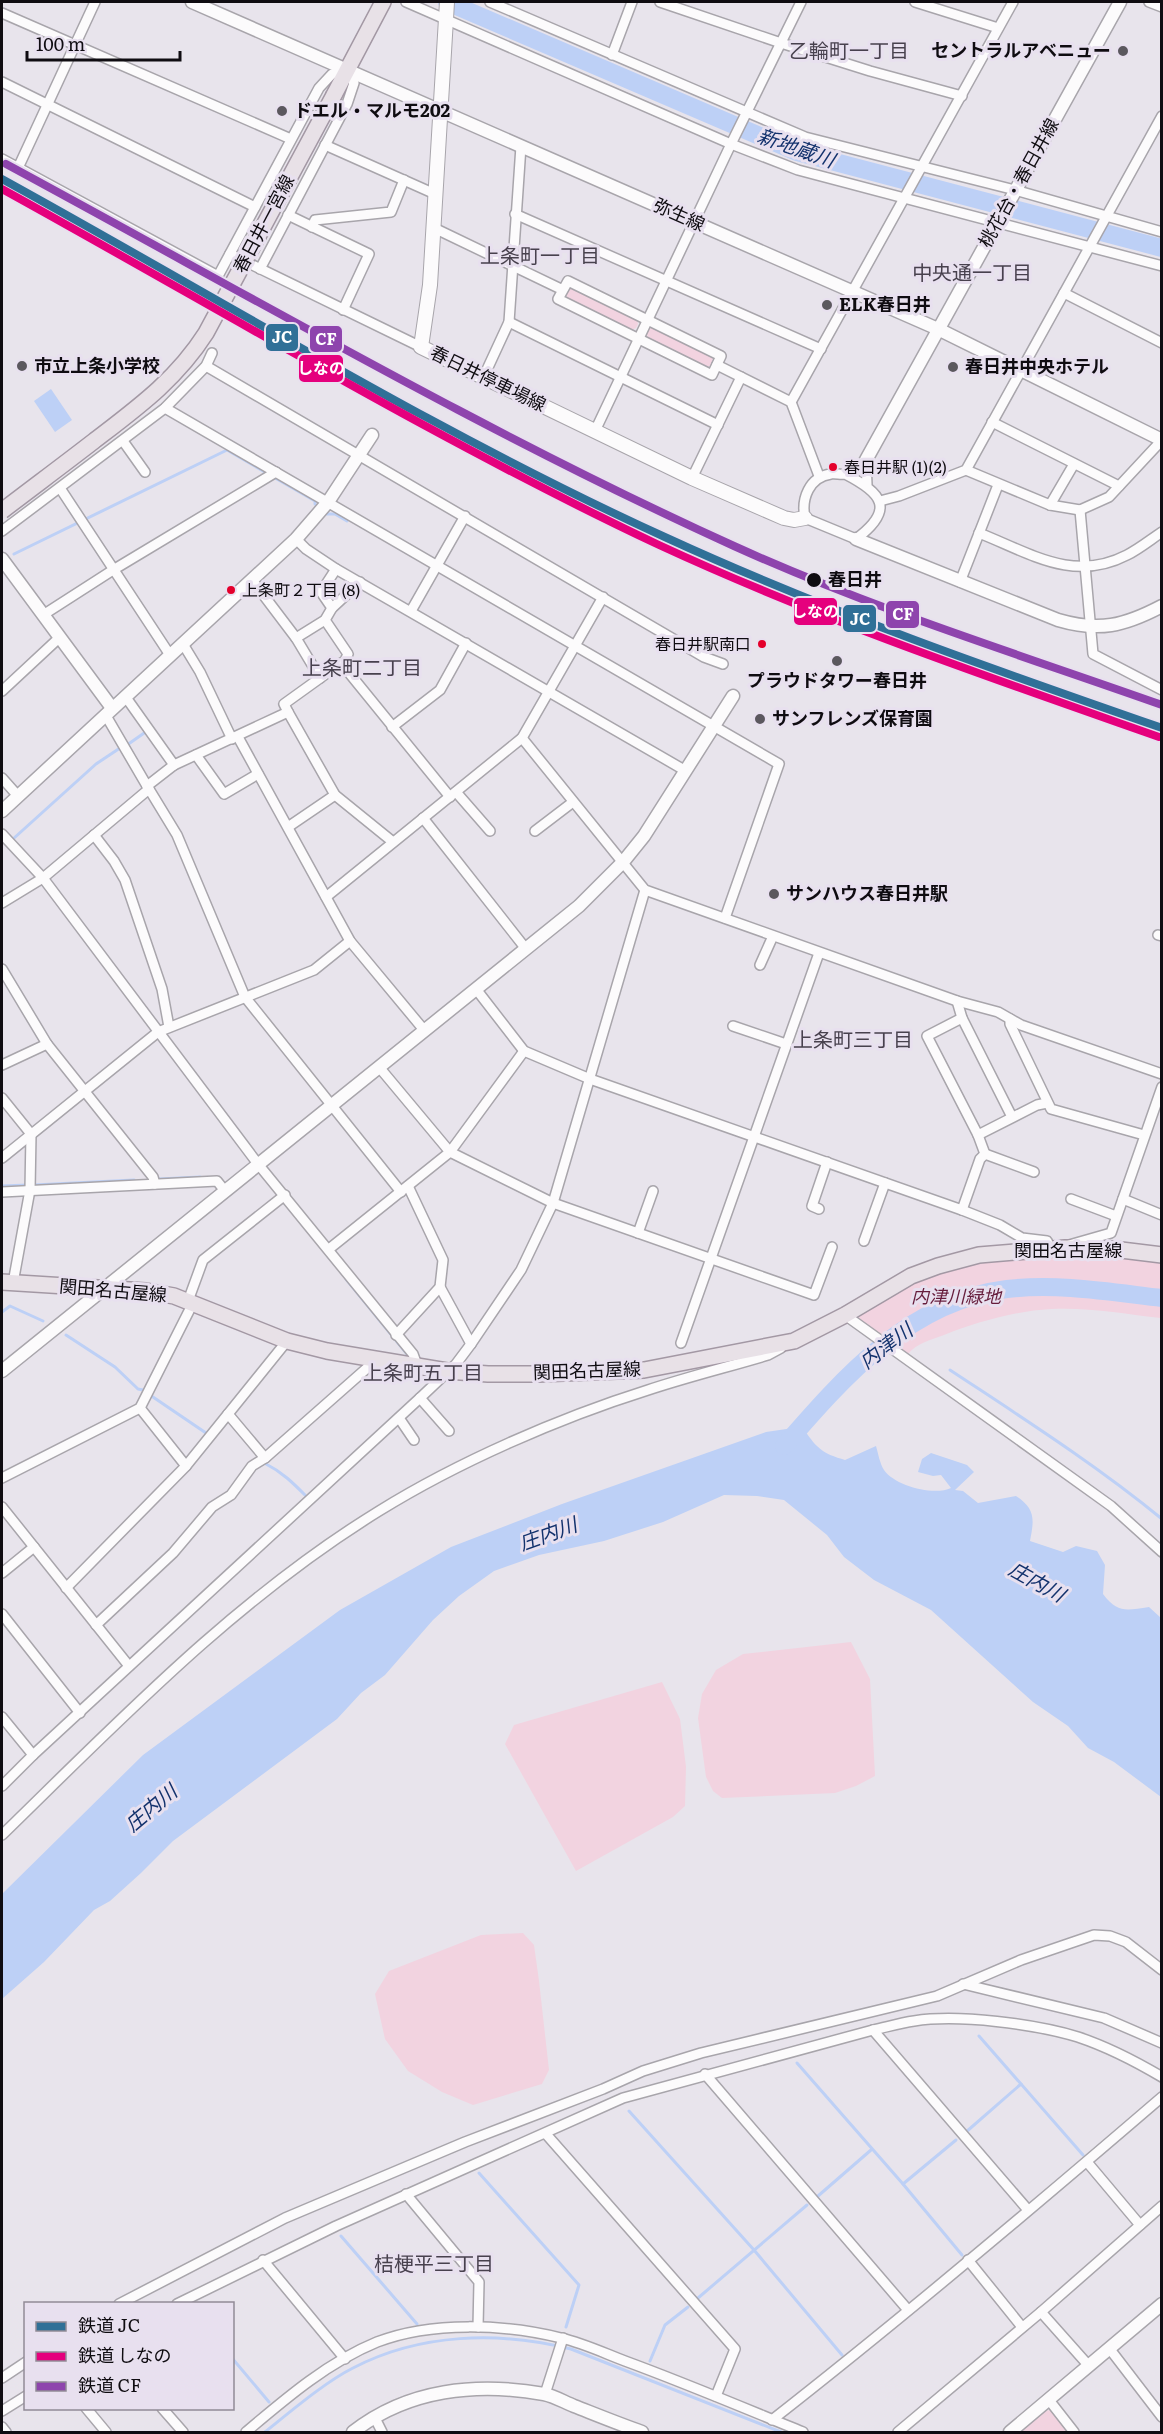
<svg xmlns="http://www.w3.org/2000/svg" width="1163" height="2434" font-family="Literata,'Noto Sans JP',serif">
<rect width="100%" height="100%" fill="#e8e4ec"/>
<!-- green -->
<g fill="#f2d3e0">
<polygon points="573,288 637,319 638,324 636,328 631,330 568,299 566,294 569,289"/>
<polygon points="654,327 713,357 711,365 707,367 648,338 647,334 649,329"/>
<path d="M1065 1252 1161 1259V1318C1125 1314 1088 1307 1051 1309 1015 1311 977 1322 944 1335 931 1340 917 1343 908 1354L861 1321 857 1314 908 1283 965 1262Z"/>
<polygon points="851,1642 870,1679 875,1776 856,1786 835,1793 722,1798 713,1791 706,1777 698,1718 702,1694 716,1670 743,1654"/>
<polygon points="662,1682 680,1719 686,1767 685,1806 673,1817 576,1871 505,1744 514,1725"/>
<polygon points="523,1933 534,1945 539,1981 549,2070 542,2084 473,2105 442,2092 408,2071 385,2039 375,1994 389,1971 481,1935"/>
<polygon points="1052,2410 1069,2432 1018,2432 1043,2411"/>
</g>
<!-- water -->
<g fill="#bdd0f6">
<polygon points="51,389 72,420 55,432 34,401"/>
<path d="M800 1427C808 1433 811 1441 817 1446 825 1454 835 1457 845 1460L876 1446C878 1453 880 1464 884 1470 895 1486 934 1496 951 1488L941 1475 933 1476 918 1472 922 1459 931 1453 967 1465 974 1472 955 1490 963 1491 978 1503 1016 1496C1036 1509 1034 1520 1030 1541L1063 1552 1076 1546 1097 1551 1105 1565 1103 1594C1118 1614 1127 1610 1149 1607L1161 1618V1797L1114 1762 1088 1748 1068 1726 1033 1702 931 1610 874 1580 844 1557 827 1535 784 1500 757 1496 724 1495 663 1522 604 1541 539 1555 494 1571 459 1596 433 1620 385 1675 361 1693 337 1719 173 1841 141 1873 110 1901 94 1910 44 1962 2 1999V1894L143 1755 340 1610 451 1547 562 1504 766 1432Z"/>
</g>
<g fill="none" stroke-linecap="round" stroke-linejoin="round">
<!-- stream -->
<g stroke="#bdd0f6" stroke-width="3">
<polyline points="326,514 335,514 347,521"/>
<polyline points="14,554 227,450 315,501 315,504"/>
<polyline points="127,745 147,731"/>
<polyline points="13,839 96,764 120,748"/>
<polyline points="159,1179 200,1177"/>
<polyline points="34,1185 134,1180"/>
<polyline points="2,1186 28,1185"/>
<polyline points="346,1279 407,1354"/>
<polyline points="2,1312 10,1306 43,1321"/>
<polyline points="66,1335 115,1367 138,1389 143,1390"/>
<path d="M950 1370C1021 1417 1095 1464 1162 1519"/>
<polyline points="150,1395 206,1433"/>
<path d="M266 1464C282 1472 293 1483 305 1495"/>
<polyline points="979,2036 1083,2155"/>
<polyline points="797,2063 903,2184 962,2255"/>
<polyline points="629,2111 754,2250 842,2355"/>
<polyline points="966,2132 1021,2084"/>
<polyline points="479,2173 579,2285 566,2327"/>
<polyline points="903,2184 956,2140"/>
<polyline points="818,2196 871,2150"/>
<polyline points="341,2236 417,2324"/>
<polyline points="698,2298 807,2205"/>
<polyline points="232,2358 269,2402"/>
<polyline points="650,2361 665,2325 688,2307"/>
<path d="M265 2432C290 2412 325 2382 353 2368 420 2333 499 2331 571 2349L781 2432"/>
</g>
<!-- river -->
<g stroke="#bdd0f6" stroke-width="18">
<polyline points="447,2 797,152 1162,248"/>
<path d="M784 1446C844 1377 910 1301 1007 1289 1058 1283 1110 1292 1162 1298"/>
</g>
<!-- minor casing -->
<g stroke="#a8a5ab" stroke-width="12">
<g id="minor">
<polyline points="406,2 731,144 798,170 1162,266"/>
<polyline points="490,2 805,137 1015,190 1162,232"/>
<polyline points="660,2 781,43 870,71 962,96"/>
<polyline points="915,2 998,28"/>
<polyline points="1149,2 1162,7"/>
<polyline points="2,13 291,139"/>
<polyline points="612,55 632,2"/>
<polyline points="2,82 255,207"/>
<polyline points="325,145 435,194"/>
<polyline points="2,159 218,276 319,88 332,74 347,70 354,83 347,104 260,269"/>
<polyline points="18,168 95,2"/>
<polyline points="515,214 821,349"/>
<polyline points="288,215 369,254 343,310"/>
<polyline points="312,227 315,220 391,212 404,180"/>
<polyline points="434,228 563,290 568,281 721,356 712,375 558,299 563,290"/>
<polyline points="230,254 421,347"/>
<polyline points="1064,293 1162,343"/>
<polyline points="509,322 718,425"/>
<polyline points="717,365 791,402 819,476"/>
<polyline points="206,366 704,657 723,664"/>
<polyline points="484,376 509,322 521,146"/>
<polyline points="791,402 1013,2"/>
<polyline points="165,408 779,764 725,918"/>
<polyline points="992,422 1119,486"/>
<polyline points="595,431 731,144 801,2"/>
<polyline points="123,441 145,472"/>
<polyline points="966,470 1050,505 1080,510 1109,497 1162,440"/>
<path d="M845 474C882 493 896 509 856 539L805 518C801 499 809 477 831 474 835 473 841 475 845 474 852 471 860 464 866 460L867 485"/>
<polyline points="692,478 741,377"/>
<polyline points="60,488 170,655"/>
<polyline points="880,501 899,496 966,470 1162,116"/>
<polyline points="1050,505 1074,464"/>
<polyline points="1080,510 1093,654 1162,690"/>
<polyline points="2,531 165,408 206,366 212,353"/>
<path d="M979 533C1030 553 1073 583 1127 555 1139 549 1150 540 1162 532"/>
<polyline points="296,539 306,549 336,569 686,771"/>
<polyline points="252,580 296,638 320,678"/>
<polyline points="960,582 998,485"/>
<polyline points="332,608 321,592 336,569"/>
<polyline points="411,611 465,516"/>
<polyline points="43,615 113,570 276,472"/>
<polyline points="325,620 348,654 343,665"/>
<polyline points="296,638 325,620 332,608 360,582"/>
<polyline points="183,644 200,672 232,739"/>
<polyline points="2,691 59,638"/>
<polyline points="125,696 174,765"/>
<polyline points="288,712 335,795 393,842"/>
<polyline points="105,714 147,786"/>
<polyline points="392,727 440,690 466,643"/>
<polyline points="238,737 350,941 424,1030"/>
<polyline points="522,738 645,890 957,1001 998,1012 1021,1025 1162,1074"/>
<polyline points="196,755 224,794 258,774"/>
<polyline points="2,778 18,796"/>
<polyline points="149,789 177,835 245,997 401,1192"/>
<polyline points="456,792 490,831"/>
<polyline points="423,818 526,949"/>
<polyline points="288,827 335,795"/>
<polyline points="535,831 573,802"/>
<polyline points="2,834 43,878 258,1164 413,1354 417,1365"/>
<polyline points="94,835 114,861 125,880 162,989 169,1027"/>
<polyline points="326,897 522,738 603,597"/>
<polyline points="2,903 43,878 149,789 147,786 174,765 288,712 284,704 341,663 450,797"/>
<polyline points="1158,935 1162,936"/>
<polyline points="760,965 773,936"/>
<polyline points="2,969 47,1044 153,1177 155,1184"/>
<polyline points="476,989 524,1051 590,1079 962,1210 1000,1225 1022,1238 1047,1241 1051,1249"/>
<polyline points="957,1001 962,1018 1012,1117"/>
<polyline points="1010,1019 1010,1024 1051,1109 1144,1135"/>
<polyline points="733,1026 786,1044"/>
<polyline points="2,1065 47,1044"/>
<polyline points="379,1067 450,1152 553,1203 814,1295 832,1247"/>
<polyline points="2,1098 31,1134 30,1190 13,1283"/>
<polyline points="978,1135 1037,1105 1047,1103"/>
<polyline points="985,1154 1034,1172"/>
<polyline points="2,1158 158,1032 314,970 350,941"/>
<polyline points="2,1192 217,1181 225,1191"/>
<polyline points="1071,1199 1116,1216"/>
<polyline points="1123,1199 1162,1215"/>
<polyline points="819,1209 812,1206 827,1162"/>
<polyline points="962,1210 980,1159 985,1154 978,1135 927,1036 962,1018"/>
<polyline points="638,1233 653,1191"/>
<polyline points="864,1241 885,1183"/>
<polyline points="1069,1245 1111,1233 1162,1087"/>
<polyline points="329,1249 450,1152 524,1051"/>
<polyline points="440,1287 471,1344"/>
<polyline points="188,1301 203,1260 285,1195"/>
<polyline points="845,1315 1111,1506 1162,1552"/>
<polyline points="396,1335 440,1287 443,1260 408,1186"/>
<polyline points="681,1343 819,953"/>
<polyline points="420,1398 449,1431"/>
<polyline points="140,1408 186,1466"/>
<polyline points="228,1414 265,1458"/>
<polyline points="399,1418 414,1440"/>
<polyline points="2,1478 140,1408 193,1303"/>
<polyline points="2,1507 129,1666"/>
<polyline points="2,1573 34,1547"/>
<polyline points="66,1588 186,1466 287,1341"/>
<polyline points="2,1614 80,1713"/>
<polyline points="96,1625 173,1553 212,1507 231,1495 252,1466 265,1458 375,1361"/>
<polyline points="2,1717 33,1755"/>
<polyline points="2,1786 33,1755 420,1398 456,1364 471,1344 521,1270 553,1203 645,890"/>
<path d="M2 1835C121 1719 236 1599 379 1511 458 1462 559 1418 648 1390 687 1377 728 1367 768 1355L781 1348"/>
<polyline points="963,1984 1104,2018 1162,2043"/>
<polyline points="873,2030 1028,2210"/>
<polyline points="705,2074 908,2310"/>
<polyline points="546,2134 735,2349 716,2396"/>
<polyline points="1087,2162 1140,2225"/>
<polyline points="406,2194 479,2282 478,2327"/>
<polyline points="263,2260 345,2359"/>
<polyline points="968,2260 1022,2327"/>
<polyline points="119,2304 285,2218 465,2142 603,2089 643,2071 701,2053 937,1996 1021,1960 1094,1935 1110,1936 1126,1942 1162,1970"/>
<path d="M177 2304 336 2226 623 2098 873 2030C887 2027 900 2023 914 2021 959 2014 1035 2024 1078 2037 1108 2047 1135 2061 1162 2077"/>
<polyline points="1041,2312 1089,2366"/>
<polyline points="1109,2348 1162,2417"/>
<polyline points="2,2378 26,2362"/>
<polyline points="545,2394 563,2338"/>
<polyline points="1049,2400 1074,2432"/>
<polyline points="86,2408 106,2432"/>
<polyline points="162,2408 183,2432"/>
<polyline points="2,2411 26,2396"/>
<polyline points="375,2418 382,2432"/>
<path d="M772 2420C905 2316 1034 2207 1162 2097"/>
<polyline points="2,2427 6,2432"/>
<path d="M246 2432C285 2399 328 2362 377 2342 431 2321 505 2324 561 2338 583 2343 604 2353 625 2361 685 2383 744 2408 803 2432"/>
<polyline points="898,2432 1041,2312 1162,2206"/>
</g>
</g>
<!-- tertiary casing -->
<g stroke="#a8a5ab" stroke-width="15">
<g id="tertiary">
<polyline points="192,2 938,329 1162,440"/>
<polyline points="866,460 1120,2"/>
<path d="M856 539 1058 620C1099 632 1124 626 1162 606"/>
<polyline points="2,559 112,708"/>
<polyline points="2,811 296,539 328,502 372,435"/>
<polyline points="2,1371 579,906 623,862 644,836 733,696"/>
<path d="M353 2432C408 2389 477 2382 544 2394 554 2396 564 2402 574 2406 597 2415 619 2424 642 2432"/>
<polyline points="1010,2432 1162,2304"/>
</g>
</g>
<!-- secondary casing -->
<g stroke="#a8a5ab" stroke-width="16">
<polyline id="secondary" points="447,2 430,285 421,347 692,478 784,518 794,520 805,518"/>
</g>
<!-- primary casing -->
<g stroke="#a398a4" stroke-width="18">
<g id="primary">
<polyline points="334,95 383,2"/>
<polyline points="2,1282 146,1291 174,1296 287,1341 327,1351 447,1371 488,1374 538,1374 644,1370 794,1341 845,1315 911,1276 938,1266 979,1255 1065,1248 1113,1249 1162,1255"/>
</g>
</g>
<!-- minor -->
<use href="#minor" stroke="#fcfbfc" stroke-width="9"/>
<!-- tertiary -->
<use href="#tertiary" stroke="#fcfbfc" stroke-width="12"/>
<!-- secondary -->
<use href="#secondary" stroke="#fcfbfc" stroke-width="14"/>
<!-- primary -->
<use href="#primary" stroke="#e8e1e7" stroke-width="15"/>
<!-- primary-bridge casing -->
<g stroke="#a398a4" stroke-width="18" stroke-linecap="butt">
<path id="primary-bridge" d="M2 511C32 488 63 465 94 441 137 408 176 380 206 333L334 95"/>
</g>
<!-- primary-bridge -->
<use href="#primary-bridge" stroke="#e8e1e7" stroke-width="15"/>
<!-- rail-1 casing -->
<g stroke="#e8e0ef" stroke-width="12">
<path id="rail-1" d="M2 179C222 300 438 434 667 538 828 612 995 670 1162 728"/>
</g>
<!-- rail-2 casing -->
<g stroke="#e8e0ef" stroke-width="12">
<path id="rail-2" d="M2 189C220 309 434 439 659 545 821 620 991 678 1159 737"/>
</g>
<!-- rail-3 casing -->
<g stroke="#e8e0ef" stroke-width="12">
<path id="rail-3" d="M6 164C247 294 485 433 734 546 873 609 1018 654 1162 705"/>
</g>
<!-- rail-1 -->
<use href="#rail-1" stroke="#307097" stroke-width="8"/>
<!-- rail-2 -->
<use href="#rail-2" stroke="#e5007d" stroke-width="8"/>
<!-- rail-3 -->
<use href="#rail-3" stroke="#8e44ad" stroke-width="8"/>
</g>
<!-- markers -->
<g fill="#5b585e" stroke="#e8e0ef" stroke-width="2">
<circle cx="1123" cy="51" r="6"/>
<circle cx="282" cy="111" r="6"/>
<circle cx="827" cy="305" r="6"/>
<circle cx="22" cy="366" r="6"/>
<circle cx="953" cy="367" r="6"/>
<circle cx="837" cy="661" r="6"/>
<circle cx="760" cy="719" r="6"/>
<circle cx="774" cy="894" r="6"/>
</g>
<g fill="#e4002b" stroke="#e8e0ef" stroke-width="2">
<circle cx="833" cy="467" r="5"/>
<circle cx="231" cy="590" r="5"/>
<circle cx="762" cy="644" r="5"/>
</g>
<circle fill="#0f0c11" stroke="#e8e0ef" stroke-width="2" cx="814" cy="580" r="8"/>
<g text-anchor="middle" stroke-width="6" stroke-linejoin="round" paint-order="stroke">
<!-- bus labels -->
<g font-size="16" fill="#0f0c11" stroke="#e8e0ef" text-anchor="start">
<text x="844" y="473">春日井駅 (1)(2)</text>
<text x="242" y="596">上条町２丁目 (8)</text>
<text x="751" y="650" text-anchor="end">春日井駅南口</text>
</g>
<!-- poi labels -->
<g font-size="18" font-weight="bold" fill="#0f0c11" stroke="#e8e0ef" text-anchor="start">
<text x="1111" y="57" text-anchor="end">セントラルアベニュー</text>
<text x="294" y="117">ドエル・マルモ202</text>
<text x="839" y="311">ELK春日井</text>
<text x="34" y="372">市立上条小学校</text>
<text x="965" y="373">春日井中央ホテル</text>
<text x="837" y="687" text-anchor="middle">プラウドタワー春日井</text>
<text x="772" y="725">サンフレンズ保育園</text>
<text x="786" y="900">サンハウス春日井駅</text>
</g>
<!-- street labels -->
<g font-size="18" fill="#0f0c11" stroke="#e8e0ef">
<text transform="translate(1019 183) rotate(-61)" y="6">桃花台・春日井線</text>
<text transform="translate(679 215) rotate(24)" y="6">弥生線</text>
<text transform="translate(264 224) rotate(-62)" y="6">春日井一宮線</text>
<text transform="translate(488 379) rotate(26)" y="6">春日井停車場線</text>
<text x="1068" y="1257">関田名古屋線</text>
<text transform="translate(113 1291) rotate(5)" y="6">関田名古屋線</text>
<text transform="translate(587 1371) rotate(-2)" y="6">関田名古屋線</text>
</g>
<!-- stop labels -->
<g font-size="18" font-weight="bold" fill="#0f0c11" stroke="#e8e0ef" text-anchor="start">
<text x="828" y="586">春日井</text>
</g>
<!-- park labels -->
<g font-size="18" font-style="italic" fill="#661d3c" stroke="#e8e0ef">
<text x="956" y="1303">内津川緑地</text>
</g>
<!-- neighbourhood labels -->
<g font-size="20" fill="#48414e" stroke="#e8e0ef">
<text x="849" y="58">乙輪町一丁目</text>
<text x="540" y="263">上条町一丁目</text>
<text x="972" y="280">中央通一丁目</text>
<text x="362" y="675">上条町二丁目</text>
<text x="853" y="1047">上条町三丁目</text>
<text x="423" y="1380">上条町五丁目</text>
<text x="434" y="2271">桔梗平三丁目</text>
</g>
<!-- water labels -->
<g font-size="20" font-style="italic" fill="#13326d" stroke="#e8e0ef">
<text transform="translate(796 148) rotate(19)" y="7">新地蔵川</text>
<text transform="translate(886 1346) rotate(-37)" y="7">内津川</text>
<text transform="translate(548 1534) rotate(-20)" y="7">庄内川</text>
<text transform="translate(1037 1582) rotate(29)" y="7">庄内川</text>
<text transform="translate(151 1808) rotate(-40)" y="7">庄内川</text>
</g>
</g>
<g stroke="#e8e0ef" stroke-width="2">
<rect x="265" y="323" width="34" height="29" rx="6" fill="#307097"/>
<rect x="309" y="325" width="34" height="28" rx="6" fill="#8e44ad"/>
<rect x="298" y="354" width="46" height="29" rx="6" fill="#e5007d"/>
<rect x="793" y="597" width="45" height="29" rx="6" fill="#e5007d"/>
<rect x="885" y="600" width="35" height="29" rx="6" fill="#8e44ad"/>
<rect x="842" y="604" width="35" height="29" rx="6" fill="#307097"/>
</g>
<g font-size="16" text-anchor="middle" font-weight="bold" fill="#fff">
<text x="282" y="343">JC</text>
<text x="326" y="345">CF</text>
<text x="321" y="374">しなの</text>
<text x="815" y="617">しなの</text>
<text x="903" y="620">CF</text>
<text x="860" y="625">JC</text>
</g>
<!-- border -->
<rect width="1163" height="2434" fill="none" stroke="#0f0c11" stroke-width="6"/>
<!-- legend -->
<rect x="24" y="2302" width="210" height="108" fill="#e8e0ef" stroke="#918b96" stroke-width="1.5"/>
<rect x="36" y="2322" width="30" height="9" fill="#307097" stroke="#918b96" stroke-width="1.5"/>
<text x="78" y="2332" font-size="18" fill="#0f0c11">鉄道 JC</text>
<rect x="36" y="2352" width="30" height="9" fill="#e5007d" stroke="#918b96" stroke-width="1.5"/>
<text x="78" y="2362" font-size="18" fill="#0f0c11">鉄道 しなの</text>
<rect x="36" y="2382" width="30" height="9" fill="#8e44ad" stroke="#918b96" stroke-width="1.5"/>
<text x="78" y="2392" font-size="18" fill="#0f0c11">鉄道 CF</text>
<!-- scale -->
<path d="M27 51v9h153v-9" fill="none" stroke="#0f0c11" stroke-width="3"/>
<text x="36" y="51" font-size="18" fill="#0f0c11" stroke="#e8e0ef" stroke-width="4.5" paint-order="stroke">100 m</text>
</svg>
